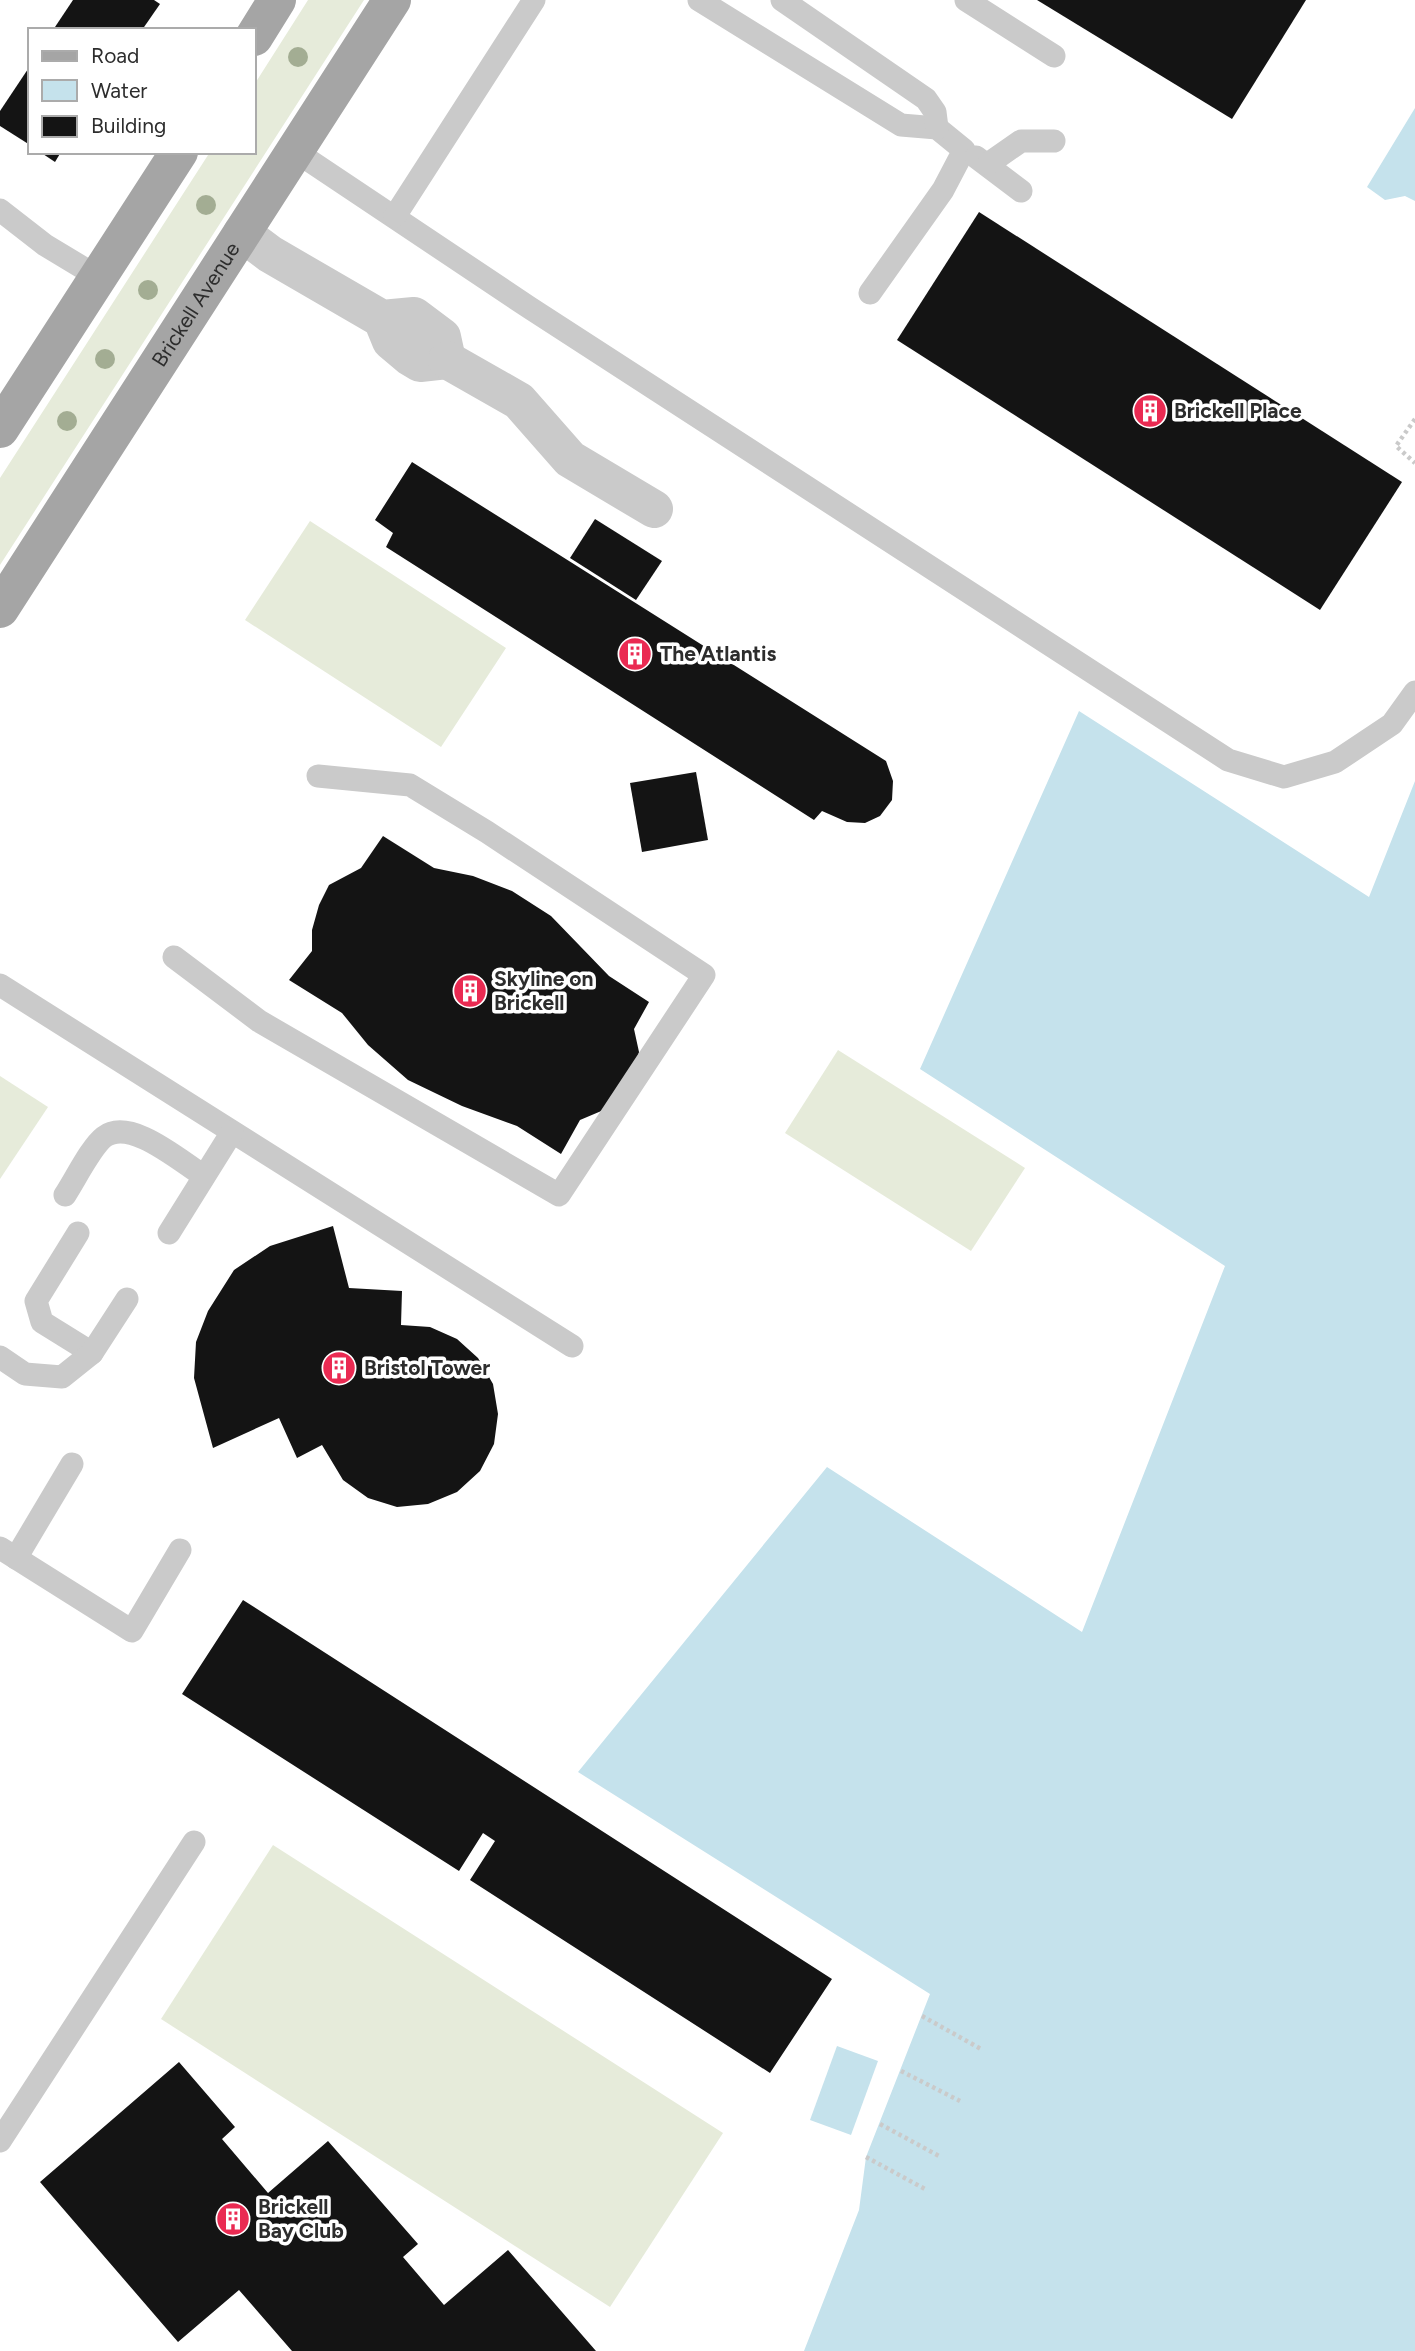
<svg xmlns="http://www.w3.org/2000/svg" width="1415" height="2351" font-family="Figtree,sans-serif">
<rect width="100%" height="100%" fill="#fff"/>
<!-- grass -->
<g fill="#e6ebda">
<polygon points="308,0 364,0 0,565 0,478 210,152 254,152 254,85"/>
<polygon points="310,521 506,648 441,747 245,620"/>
<polygon points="838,1050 1025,1168 971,1251 785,1133"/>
<polygon points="0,1076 48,1107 0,1179"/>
<polygon points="273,1845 723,2133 610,2307 161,2019"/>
</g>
<!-- water -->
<g fill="#c5e2ec">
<polygon points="1415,108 1415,201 1405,196 1385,200 1367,187"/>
<polygon points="1079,711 1369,897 1415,781 1415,2351 804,2351 859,2210 866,2157 930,1994 578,1772 827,1467 1082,1632 1225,1266 920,1069"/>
<polygon points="837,2046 878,2061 851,2135 810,2120"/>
</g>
<!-- building -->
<g fill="#141414">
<polygon points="73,0 154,0 160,4 142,30 53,30"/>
<polygon points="1037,0 1306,0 1232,119"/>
<polygon points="30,66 30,145 0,126 0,111"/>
<polygon points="40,152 61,152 55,162"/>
<polygon points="979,212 1402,482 1320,610 897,340"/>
<polygon points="412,462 886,761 893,781 892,800 880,816 865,823 847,822 822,811 814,820 386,547 393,533 375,520"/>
<polygon points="595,519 662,561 636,600 570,558"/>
<polygon points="696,772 708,840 642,852 630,783"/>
<polygon points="383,836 434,868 473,876 512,891 551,916 609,976 649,1002 634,1029 639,1052 634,1073 606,1109 580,1120 561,1154 517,1126 462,1106 408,1080 368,1045 342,1013 289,980 312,951 312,930 319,905 329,885 361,868"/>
<polygon points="333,1226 349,1288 402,1291 401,1325 430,1327 457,1339 478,1358 493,1384 498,1414 494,1444 480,1471 457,1492 428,1504 397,1507 368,1498 343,1480 322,1445 297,1458 279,1418 213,1448 194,1378 196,1342 208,1311 234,1270 270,1246"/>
<polygon points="243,1600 832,1979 770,2073 470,1880 495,1841 483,1833 459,1871 182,1694"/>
<polygon points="179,2062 235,2127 222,2139 268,2193 328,2141 418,2244 403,2257 444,2305 508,2250 596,2351 292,2351 239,2290 178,2342 40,2182"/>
</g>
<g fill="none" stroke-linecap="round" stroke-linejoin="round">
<!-- path -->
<g stroke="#cacaca" stroke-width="4.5" stroke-dasharray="3.5 3.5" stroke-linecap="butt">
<polyline points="1415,419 1396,446 1415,463"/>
<polyline points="922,2016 981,2049"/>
<polyline points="901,2071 960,2101"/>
<polyline points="880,2124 939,2156"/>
<polyline points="866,2157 925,2189"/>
</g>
<!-- service -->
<g stroke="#cacaca" stroke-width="23">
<polyline points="699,0 901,125 937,128 964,150 943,190 870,293"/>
<polyline points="782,0 926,99 935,112 937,128"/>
<polyline points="966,0 1054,56"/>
<polyline points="295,151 530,308 1228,760 1284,777 1335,762 1392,724 1415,692"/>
<polyline points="976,157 1021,191"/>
<polyline points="988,164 1021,141 1054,141"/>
<polyline points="0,210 45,245 98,277"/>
<polyline points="395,216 534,0"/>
<polyline points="174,957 259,1021 559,1195 704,975 487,832 410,785 318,776"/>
<polyline points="0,985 572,1346"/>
<path d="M65 1195C75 1180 91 1147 104 1137 130 1117 180 1161 204 1176"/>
<polyline points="78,1233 36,1301 42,1322 92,1353"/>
<polyline points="169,1233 232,1132"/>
<polyline points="0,1357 25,1374 62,1377 92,1353 127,1299"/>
<polyline points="0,1548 132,1631 180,1550"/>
<polyline points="16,1558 72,1464"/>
<polyline points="0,2141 194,1842"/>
</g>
<!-- minor -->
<g stroke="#cacaca" stroke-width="38">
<polyline points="242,233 270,254 382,319 391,341 410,357 420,363 447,360 442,337 414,316 382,319"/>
<polyline points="447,360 519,401 570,459 654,509"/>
</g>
<!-- primary -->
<g stroke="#a5a5a5" stroke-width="38">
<polyline points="254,37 277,0"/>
<polyline points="0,429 179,152"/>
<path id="s1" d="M0 609 392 0"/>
</g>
</g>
<!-- trees -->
<g fill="#a3ad93">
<circle cx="298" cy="57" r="10"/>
<circle cx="206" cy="205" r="10"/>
<circle cx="148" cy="290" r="10"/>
<circle cx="105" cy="359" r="10"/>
<circle cx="67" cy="421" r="10"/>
</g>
<!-- icons -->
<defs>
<g id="building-disc" transform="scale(1.75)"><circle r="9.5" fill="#ea2a52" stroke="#fff"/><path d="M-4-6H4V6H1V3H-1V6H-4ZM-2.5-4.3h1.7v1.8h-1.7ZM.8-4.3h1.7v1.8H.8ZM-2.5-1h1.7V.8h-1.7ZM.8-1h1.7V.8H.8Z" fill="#fff"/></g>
</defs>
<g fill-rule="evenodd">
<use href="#building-disc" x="1150" y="411"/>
<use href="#building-disc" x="635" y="654"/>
<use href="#building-disc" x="470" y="991"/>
<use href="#building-disc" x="339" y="1368"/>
<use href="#building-disc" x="233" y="2219"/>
</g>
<g text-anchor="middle" stroke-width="7" stroke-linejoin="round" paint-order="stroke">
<!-- street labels -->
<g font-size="21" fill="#2d2d2d" stroke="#fff">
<text dy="7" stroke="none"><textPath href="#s1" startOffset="362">Brickell Avenue</textPath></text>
</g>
<!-- poi labels -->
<g font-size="21" font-weight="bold" fill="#2d2d2d" stroke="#fff" text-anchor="start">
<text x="1174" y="418">Brickell Place</text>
<text x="660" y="661">The Atlantis</text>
<text x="494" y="986">Skyline on<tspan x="494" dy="24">Brickell</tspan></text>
<text x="364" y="1375">Bristol Tower</text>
<text x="258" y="2214">Brickell<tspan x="258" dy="24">Bay Club</tspan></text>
</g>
</g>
<!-- legend -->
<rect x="28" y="28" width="228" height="126" fill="#ffffff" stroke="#ababab" stroke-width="2"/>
<rect x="42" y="51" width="35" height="10" fill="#a5a5a5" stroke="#ababab" stroke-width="2"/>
<text x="91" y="63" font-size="21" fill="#2d2d2d">Road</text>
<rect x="42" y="80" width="35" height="21" fill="#c5e2ec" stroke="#ababab" stroke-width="2"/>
<text x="91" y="98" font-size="21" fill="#2d2d2d">Water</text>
<rect x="42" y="116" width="35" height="21" fill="#141414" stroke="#ababab" stroke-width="2"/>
<text x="91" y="133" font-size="21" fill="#2d2d2d">Building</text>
</svg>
